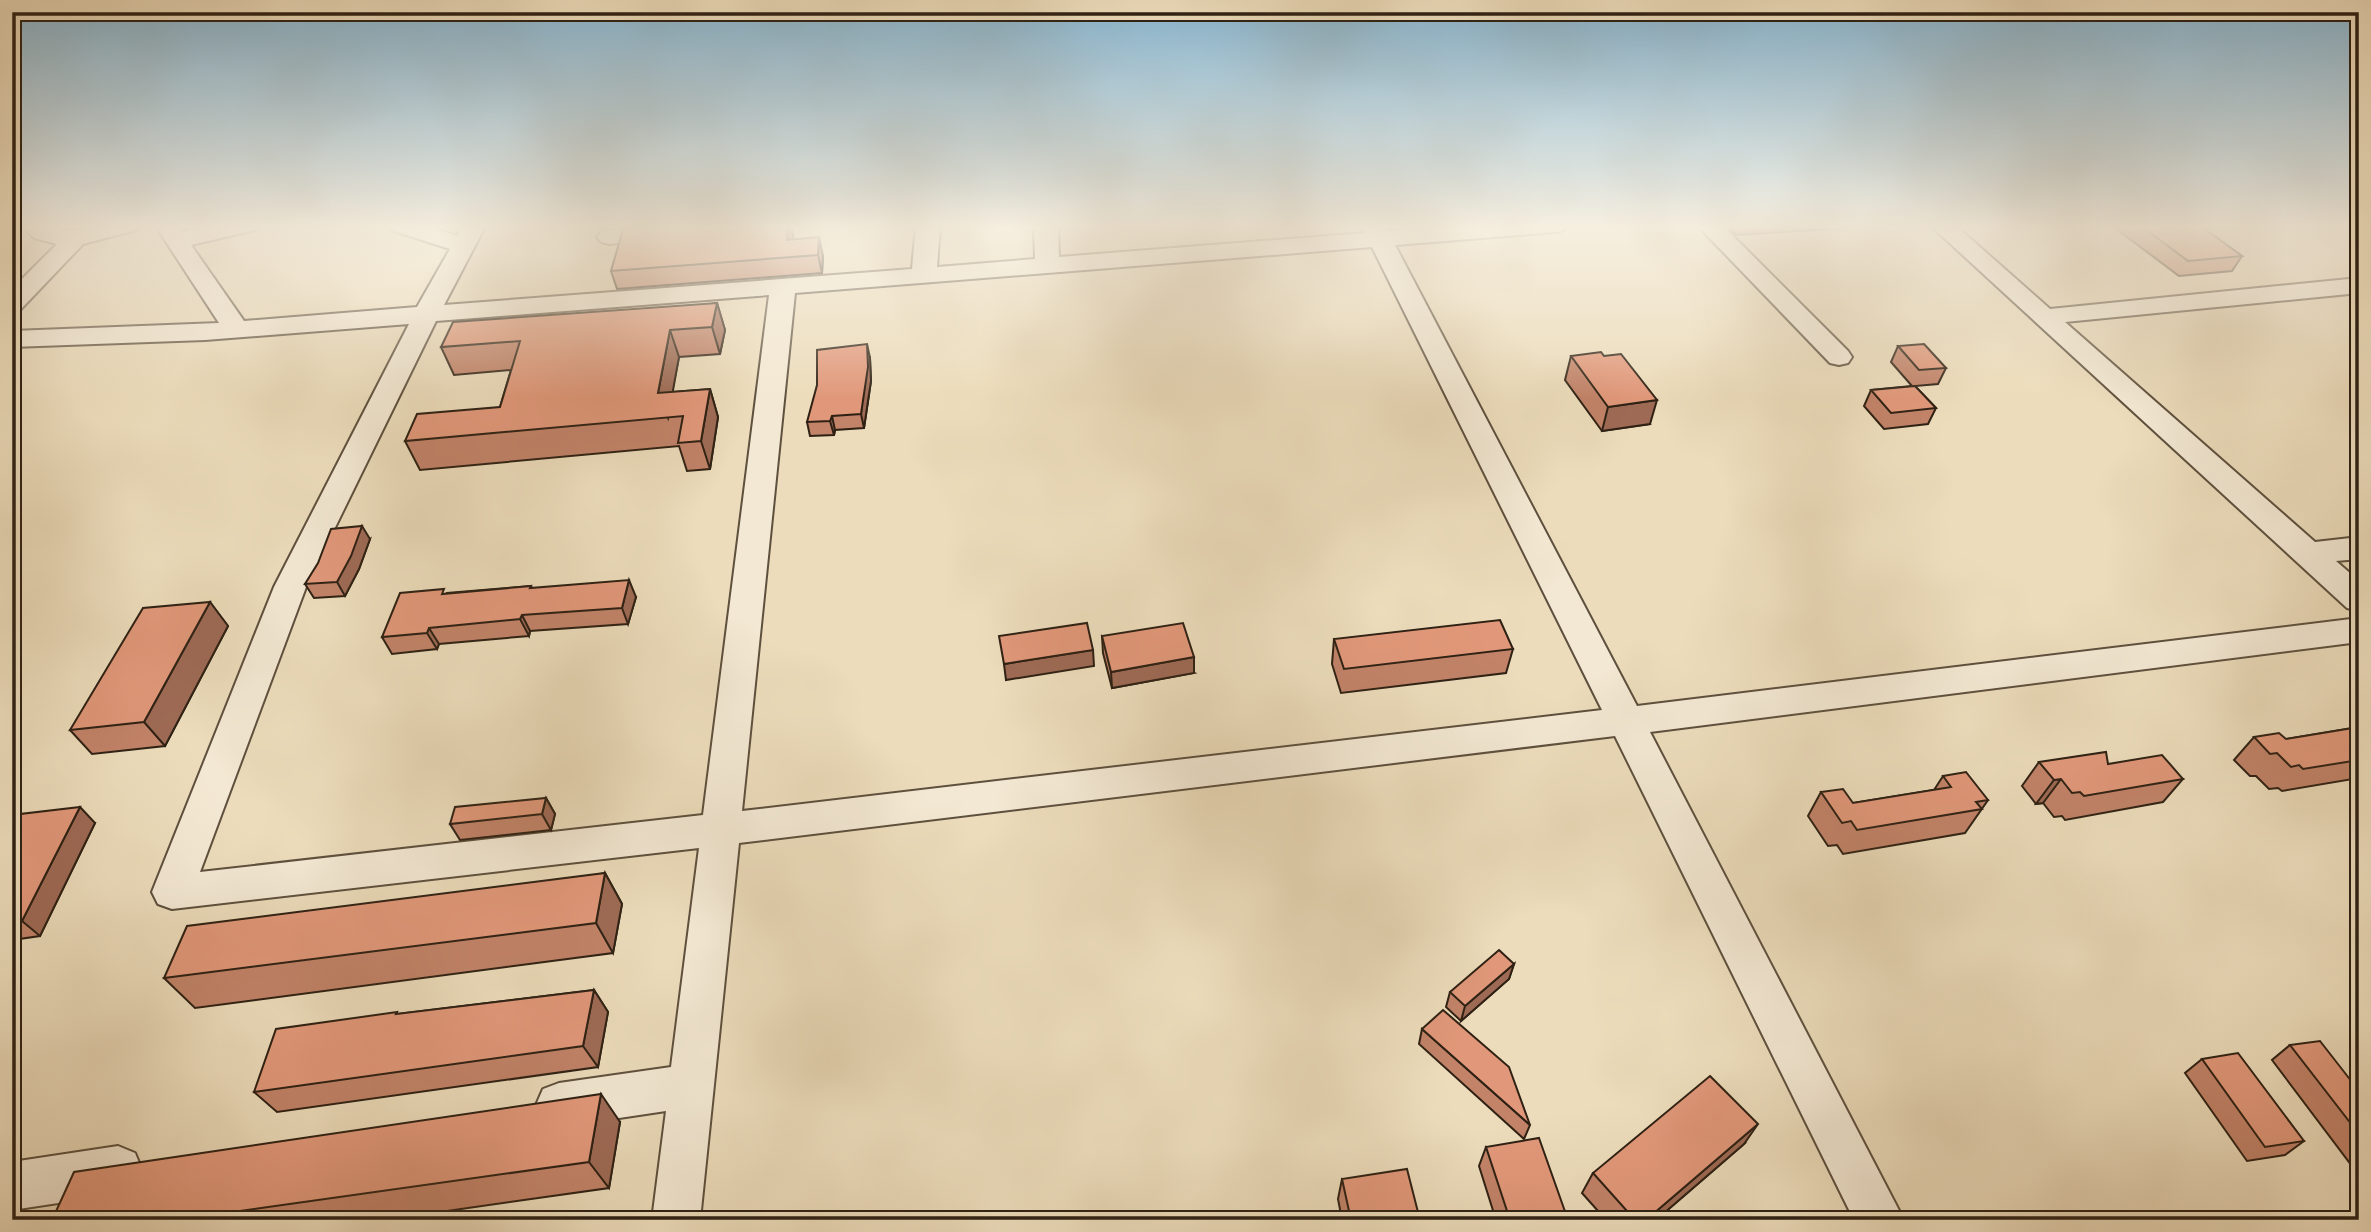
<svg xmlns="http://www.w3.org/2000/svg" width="2371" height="1232" font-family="'Libre Bodoni',serif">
<rect width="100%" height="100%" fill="#ecdcbb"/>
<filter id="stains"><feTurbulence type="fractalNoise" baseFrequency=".00286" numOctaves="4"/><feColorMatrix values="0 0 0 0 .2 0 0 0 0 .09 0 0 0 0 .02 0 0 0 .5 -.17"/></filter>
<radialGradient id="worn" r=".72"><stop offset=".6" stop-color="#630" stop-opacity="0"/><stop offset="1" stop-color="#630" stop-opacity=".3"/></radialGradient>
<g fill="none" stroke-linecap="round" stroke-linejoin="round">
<!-- minor casing -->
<g stroke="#5e503e" stroke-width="4">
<g id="minor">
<polygon points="21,225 48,225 66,231 101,225 139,225 136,230 83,244 21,309 12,312 12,289 57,244 34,238"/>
<path d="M155 225H178L183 232 214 225H258L255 230 191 245 244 321 417 307 450 249 391 230 388 225H424L457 236 463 225H486L444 305 912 269 916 225H940L937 267 1035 259 1034 225H1058L1059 257 1365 233 1362 225H1385L1388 231 1461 225H1567L1564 230 1556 232 1395 245 1637 706 2359 618V642L1650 732 1904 1220H1854L1615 736 739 843 700 1220H652L666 1111 559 1127 543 1121 536 1105 543 1089 559 1083 671 1067 699 848 172 909 158 904 152 892 274 587 409 324 205 340 12 347V331L219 323ZM1372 247 1602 710 742 811 795 293ZM769 295 703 815 200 872 306 587 436 321Z"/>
<polygon points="1697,225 1722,225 1848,351 1852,357 1848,363 1839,365 1830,363"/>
<polygon points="1930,225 1955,225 2050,309 2359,278 2359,293 2065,322 2315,542 2359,537 2359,559 2336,561 2359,581 2359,611 2347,608"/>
<polygon points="666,226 674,228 678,233 674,238 609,244 601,242 597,237 601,232 609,230"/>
<polygon points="118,1146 135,1153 142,1170 135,1187 118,1194 12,1210 12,1162"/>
</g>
</g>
<!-- minor -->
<use href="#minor" fill="#f3e8d3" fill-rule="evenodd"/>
</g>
<!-- wall -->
<g fill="#c28369" stroke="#2e2114" stroke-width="2">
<polygon points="678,225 791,225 793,236 793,240 823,256 822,273 617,289 611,271"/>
<polygon points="1727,225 1848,225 1847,228 1736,235"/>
<polygon points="2111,225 2199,225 2242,256 2232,271 2179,276"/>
<polygon points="717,303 725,330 720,354 679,357 672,392 710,389 718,417 710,469 687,471 679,446 420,470 405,441 500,407 511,370 454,375 441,347"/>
<polygon points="1898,346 1946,368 1938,384 1915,386 1936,408 1928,424 1884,429 1864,406 1871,390 1912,386 1891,362"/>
<polygon points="1571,356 1604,356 1650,424 1602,431 1565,380"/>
<polygon points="870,358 871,381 864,428 835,430 834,435 810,436 807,422"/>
<polygon points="370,539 359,569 345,596 314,598 305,584"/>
<polygon points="531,586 532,588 636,597 628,624 530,631 529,636 439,644 437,649 392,654 382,637 447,593"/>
<polygon points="210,602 228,626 165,746 92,754 70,730"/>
<polygon points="1102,636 1194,673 1112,688 1103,653"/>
<polygon points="1334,639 1513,649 1506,673 1341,693 1332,664"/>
<polygon points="2359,727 2359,778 2282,791 2278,788 2269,789 2256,776 2250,776 2234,760 2254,737 2286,739"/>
<polygon points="2039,762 2108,764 2183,779 2163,802 2065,820 2062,816 2054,817 2043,803 2036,804 2022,786"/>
<polygon points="1943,776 1988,800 1965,833 1843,854 1837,845 1828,846 1808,816 1821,792 1853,803 1934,790"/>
<polygon points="546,798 555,814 551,830 460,840 450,824"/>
<polygon points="12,815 95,823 40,936 12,940"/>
<polygon points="605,873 622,904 613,953 195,1008 164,978"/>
<polygon points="1514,964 1509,979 1461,1021 1446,1007 1450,992"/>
<polygon points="594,990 608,1012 598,1067 277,1112 254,1092 398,1014"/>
<polygon points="1422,1029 1530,1125 1524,1139 1419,1044"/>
<polygon points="2290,1045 2359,1091 2359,1169 2355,1170 2272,1060"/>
<polygon points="2202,1059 2304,1141 2285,1155 2247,1161 2185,1073"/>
<polygon points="620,1122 609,1188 384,1220 52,1220"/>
<polygon points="1744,1144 1656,1220 1606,1220 1582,1193 1593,1173"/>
<polygon points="1486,1147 1568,1220 1496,1220 1479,1166"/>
<polygon points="1342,1179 1420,1220 1342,1220 1338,1199"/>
</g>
<!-- shaded-wall -->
<g fill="#9e6a55" stroke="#2e2114" stroke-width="2">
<polygon points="788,225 791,225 793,236 791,258 787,240"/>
<polygon points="819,237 823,256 822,273 818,255"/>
<polygon points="717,303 725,330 720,354 712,327"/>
<polygon points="670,330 679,357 668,418 658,393"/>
<polygon points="867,344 870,358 871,381 864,428 861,414"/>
<polygon points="710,389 718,417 710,469 701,441"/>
<polygon points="1657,400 1650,424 1602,431 1608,407"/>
<polygon points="832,416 835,430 834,435 830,421"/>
<polygon points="362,526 370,539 359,569 345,596 337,582"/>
<polygon points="629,580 636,597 628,624 622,608"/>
<polygon points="210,602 228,626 165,746 144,722"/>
<polygon points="522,615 530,631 529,636 520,619"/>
<polygon points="429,628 439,644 437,649 427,633"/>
<polygon points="1093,650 1094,666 1006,680 1004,664"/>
<polygon points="1194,657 1194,673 1112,688 1111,672"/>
<polygon points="2061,779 2043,803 2036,804 2054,780"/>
<polygon points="546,798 555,814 551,830 542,814"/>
<polygon points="80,807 95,823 40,936 22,921"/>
<polygon points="605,873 622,904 613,953 596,923"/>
<polygon points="1514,964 1509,979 1461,1021 1465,1006"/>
<polygon points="594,990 608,1012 598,1067 583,1046"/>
<polygon points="601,1094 620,1122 609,1188 589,1162"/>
<polygon points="1758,1124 1744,1144 1656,1220 1646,1220"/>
</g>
<!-- building -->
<g fill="#e1987a" stroke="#2e2114" stroke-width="2">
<polygon points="678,225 788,225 787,240 819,237 818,255 611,271 623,229"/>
<polygon points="2140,225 2199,225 2242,256 2188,261"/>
<polygon points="717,303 712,327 670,330 658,393 710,389 701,441 678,443 683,416 405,441 417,414 500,407 520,341 441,347 453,322"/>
<polygon points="867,344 868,367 861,414 832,416 830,421 807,422 817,385 817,350"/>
<polygon points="1924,344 1946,368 1919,370 1898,346"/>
<polygon points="1601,352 1604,356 1621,354 1657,400 1608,407 1571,356"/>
<polygon points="1915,386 1936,408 1891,413 1871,390"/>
<polygon points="362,526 351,556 337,582 305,584 318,563 331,529"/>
<polygon points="629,580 622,608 522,615 520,619 429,628 427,633 382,637 400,593 444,589 442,594 531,586 530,588"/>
<polygon points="210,602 144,722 70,730 143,608"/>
<polygon points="1500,620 1513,649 1344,669 1334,639"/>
<polygon points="1087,623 1093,650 1004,664 999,636"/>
<polygon points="1183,623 1194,657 1111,672 1102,636"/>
<polygon points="2359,727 2359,760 2303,769 2299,765 2291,767 2277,753 2270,754 2254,737 2279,733 2286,739"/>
<polygon points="2106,752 2108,764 2162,755 2183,779 2084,796 2080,792 2072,793 2061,779 2054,780 2039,762"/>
<polygon points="1966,772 1988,800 1976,802 1982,809 1857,830 1851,821 1842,823 1821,792 1843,789 1853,803 1951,787 1943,776"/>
<polygon points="546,798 542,814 450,824 455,807"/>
<polygon points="80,807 22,921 12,922 12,815"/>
<polygon points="605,873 596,923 164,978 187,926"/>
<polygon points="1499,950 1514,964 1465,1006 1450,992"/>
<polygon points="594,990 583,1046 254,1092 276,1029 397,1012 396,1014"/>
<polygon points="1443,1010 1509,1067 1530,1125 1422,1029"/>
<polygon points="2320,1041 2359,1091 2359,1134 2290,1045"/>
<polygon points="2238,1053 2304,1141 2265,1147 2202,1059"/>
<polygon points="1710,1076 1758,1124 1646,1220 1635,1220 1593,1173"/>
<polygon points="601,1094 589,1162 176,1220 52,1220 74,1172"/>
<polygon points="1539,1138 1568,1220 1510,1220 1486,1147"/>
<polygon points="1407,1169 1420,1220 1351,1220 1342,1179"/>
</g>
<!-- sky -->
<linearGradient id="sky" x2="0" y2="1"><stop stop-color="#88b7d3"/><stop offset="0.57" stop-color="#f6efe0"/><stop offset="1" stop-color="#f6efe0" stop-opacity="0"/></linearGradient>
<rect width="2371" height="398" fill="url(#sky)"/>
<!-- margin -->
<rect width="2371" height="1232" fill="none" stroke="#ecdcbb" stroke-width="42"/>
<rect x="14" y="14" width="2343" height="1204" fill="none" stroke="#2e2114" stroke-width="3.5"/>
<rect x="21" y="21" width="2329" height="1190" fill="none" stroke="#2e2114" stroke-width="2"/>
<rect width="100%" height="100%" filter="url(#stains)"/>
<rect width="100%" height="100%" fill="url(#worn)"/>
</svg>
